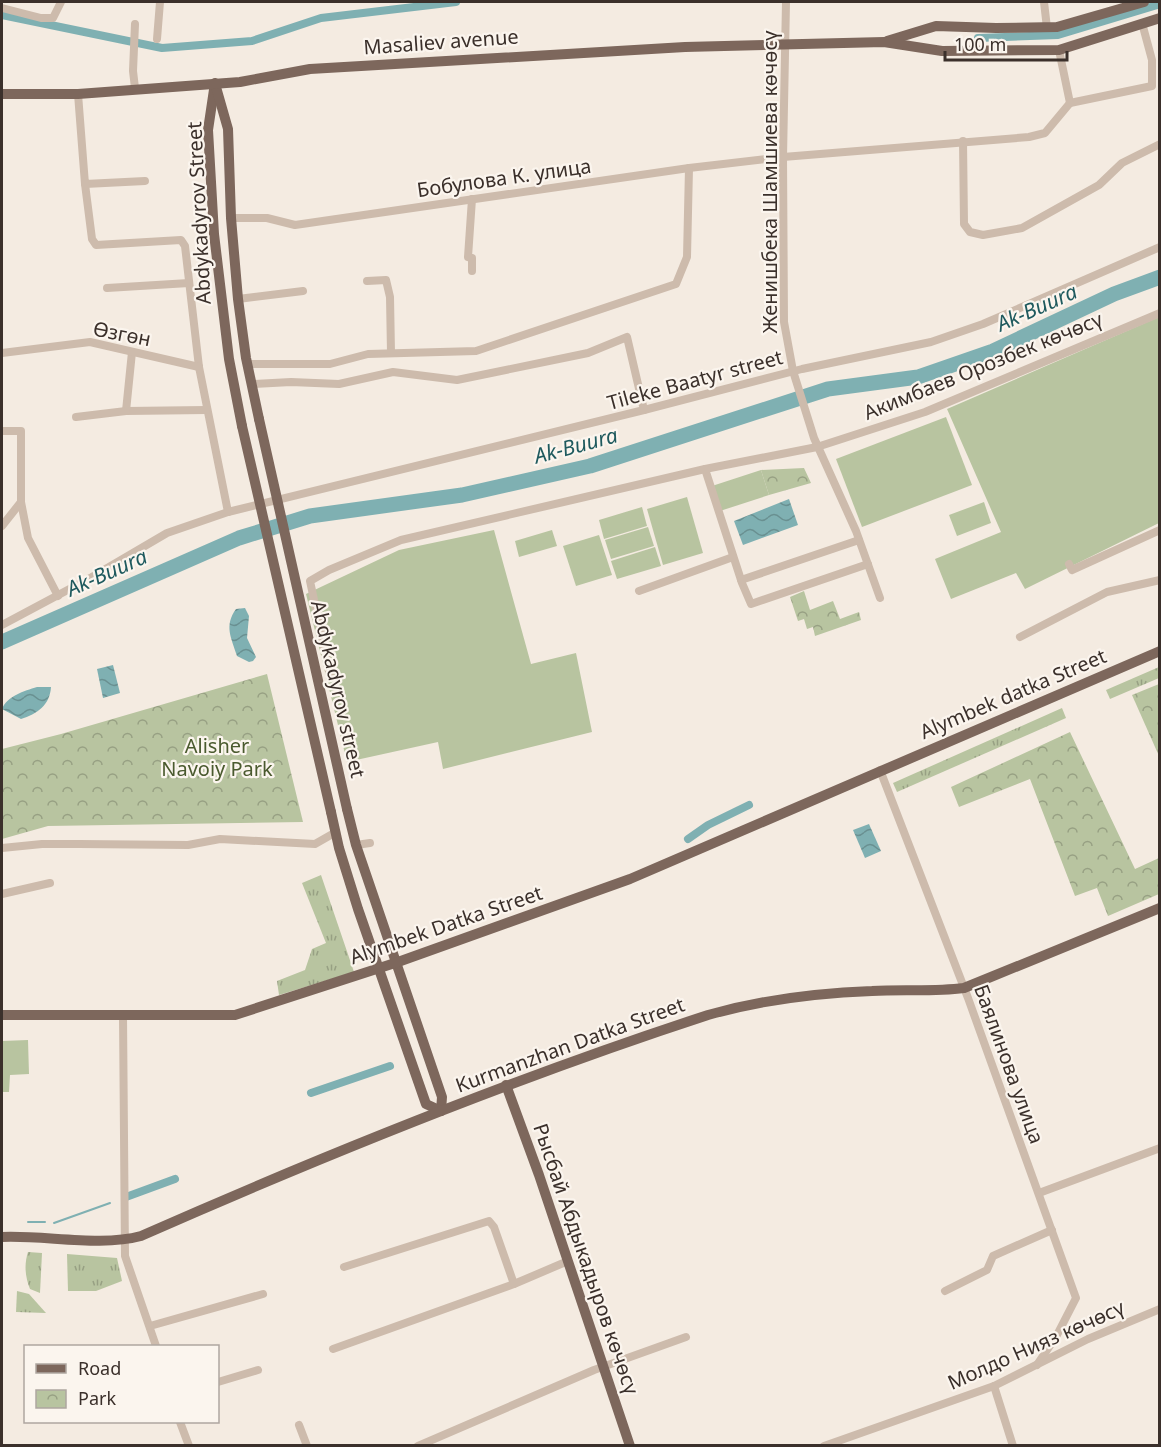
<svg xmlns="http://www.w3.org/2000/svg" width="1161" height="1447" font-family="'Noto Sans',sans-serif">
<defs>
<pattern id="grass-tufts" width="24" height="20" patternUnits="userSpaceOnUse" patternTransform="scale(1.5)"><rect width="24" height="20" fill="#b8c4a0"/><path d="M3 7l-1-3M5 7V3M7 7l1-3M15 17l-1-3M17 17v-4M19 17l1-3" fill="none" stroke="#97a083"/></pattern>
<pattern id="park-crowns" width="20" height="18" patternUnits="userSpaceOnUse" patternTransform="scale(1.5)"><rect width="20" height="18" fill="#b8c4a0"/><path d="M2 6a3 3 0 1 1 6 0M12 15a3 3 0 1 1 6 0" fill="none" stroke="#97a083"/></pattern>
<pattern id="water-waves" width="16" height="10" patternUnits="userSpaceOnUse" patternTransform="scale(1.5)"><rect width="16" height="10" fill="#7fb0b2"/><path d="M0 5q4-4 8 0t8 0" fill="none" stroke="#699091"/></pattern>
</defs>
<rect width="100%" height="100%" fill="#f4ebe1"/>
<!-- grass -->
<g fill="url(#grass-tufts)">
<polygon points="1159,667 1159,678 1110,699 1106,690"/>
<polygon points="1062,708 1066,718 897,792 893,783"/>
<polygon points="321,875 354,972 279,995 277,981 305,970 312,949 326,943 302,883"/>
<path d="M28 1252 42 1253 40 1293 30 1289C25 1277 24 1264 28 1252Z"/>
<polygon points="67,1254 117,1258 122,1281 96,1291 68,1291"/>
<polygon points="17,1291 29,1294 46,1313 16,1312"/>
</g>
<!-- park -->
<g fill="url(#park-crowns)">
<polygon points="804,468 811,483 769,495 761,470"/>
<polygon points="804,591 810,610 833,601 840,619 859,612 861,620 815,636 813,627 807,629 804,619 798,621 790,597"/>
<polygon points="267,674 303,822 48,826 2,839 2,749 61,734"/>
<polygon points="1159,684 1159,756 1132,695"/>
<polygon points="1070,732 1135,869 1159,858 1159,894 1108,916 1097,888 1075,896 1030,779 959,807 951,787"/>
</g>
<!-- garden -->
<g fill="#b8c4a0">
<polygon points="1159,317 1159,523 1025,589 1016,573 951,599 935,559 1001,532 947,409"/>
<polygon points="946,417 972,485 862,527 836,459"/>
<polygon points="761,470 769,495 720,511 712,486"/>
<polygon points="687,497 703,553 663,565 647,509"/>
<polygon points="984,502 991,523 957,536 949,515"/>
<polygon points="642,507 647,526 604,539 599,520"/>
<polygon points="648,527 654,546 611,559 605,540"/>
<polygon points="494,530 531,664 576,653 592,732 443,769 438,742 347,762 306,594 399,550"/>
<polygon points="552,530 557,546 519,557 515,541"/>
<polygon points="599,535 612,575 576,586 563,546"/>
<polygon points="655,547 661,566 617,579 611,561"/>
<polygon points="28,1040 29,1074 10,1075 9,1092 2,1092 2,1041"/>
</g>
<!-- water -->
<g fill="url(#water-waves)">
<polygon points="789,499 798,525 743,545 734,521"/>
<path d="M245 608 249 616 247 638 256 657 253 661 249 662 237 656C231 637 224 626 236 609Z"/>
<polygon points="113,665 120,693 103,698 97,669"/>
<path d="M37 687H51C50 705 37 714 21 719L2 709C7 696 24 691 37 687Z"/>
<polygon points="869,824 881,851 865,858 853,830"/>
</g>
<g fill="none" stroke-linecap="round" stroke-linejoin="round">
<!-- stream -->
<g stroke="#7fb0b2" stroke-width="2">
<polyline points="28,1222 45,1222"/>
<polyline points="54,1223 110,1203"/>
</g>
<!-- canal -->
<g stroke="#7fb0b2" stroke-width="8">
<polyline points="2,15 162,48 252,41 321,18 456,2"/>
<polyline points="978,38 1058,35 1160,4"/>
<polyline points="688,839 708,825 749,805"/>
<polyline points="311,1093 390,1066"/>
<polyline points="126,1197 175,1179"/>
</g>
<!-- river -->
<polyline stroke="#7fb0b2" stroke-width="15" points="2,642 239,538 310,516 462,495 590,466 828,389 918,377 993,351 1114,294 1160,277"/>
<!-- minor -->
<g stroke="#cdbbac" stroke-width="8">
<polyline points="786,2 783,157 784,322 793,371 814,438 856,531 880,598"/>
<polyline points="1044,2 1047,28"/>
<polyline points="2,8 41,18 53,18 61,2"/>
<polyline points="157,39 160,2"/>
<polyline points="1059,50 1070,103 1152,86 1152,60 1142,23"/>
<polyline points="135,88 133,71 135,24"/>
<polyline points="78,94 85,184 145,181"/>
<polyline points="963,141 964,224 970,232 983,235 1022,228 1099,185 1122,163 1160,144"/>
<polyline points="85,184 92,239 96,245 181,240 185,246 199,367 228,512"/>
<polyline points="472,199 468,257 472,258 472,271"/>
<polyline points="231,218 267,218 295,225 689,168 783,157 1029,137 1045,133 1070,103"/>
<polyline points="367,281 386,280 390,297 391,353"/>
<polyline points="107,288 189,283"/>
<polyline points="238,299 303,291"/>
<polyline points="132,352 126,411 206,410"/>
<polyline points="2,353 90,342 199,367"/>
<polyline points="247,364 330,364 368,354 476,351 676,284 687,257 689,168"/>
<polyline points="252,384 291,382 339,384 393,372 457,380 588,353 627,337 644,410"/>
<polyline points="76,417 126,411"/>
<polyline points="2,431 21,431 21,502 2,526"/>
<polyline points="21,502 28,538 58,596"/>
<polyline points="868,564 751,604 742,583 705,469 817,447 925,412 1160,313"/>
<polyline points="1069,564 1072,570 1160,530"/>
<polyline points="741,580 859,540"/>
<polyline points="639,591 733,557"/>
<polyline points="2,625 92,577 167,533 228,512 644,410 802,369 931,342 983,324 1160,247"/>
<polyline points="1020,637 1107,592 1160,580"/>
<polyline points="330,675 310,581 329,570 401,540 705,469"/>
<polyline points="880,770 968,998 1076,1298 1057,1335 1037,1365"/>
<polyline points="356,845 370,843"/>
<polyline points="2,848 42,844 79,844 188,845 220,839 315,844 336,832"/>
<polyline points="2,894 50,883"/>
<polyline points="123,1016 125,1256 156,1346"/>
<polyline points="1039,1193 1160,1148"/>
<polyline points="344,1267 489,1221 494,1227 514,1284"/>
<polyline points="945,1291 987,1270 993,1256 1052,1230"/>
<polyline points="150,1326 263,1294"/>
<polyline points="333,1349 514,1284 568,1261"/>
<polyline points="218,1382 258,1370"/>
<polyline points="994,1386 1013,1446"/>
<polyline points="180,1422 189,1446"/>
<polyline points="299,1425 307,1446"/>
<polyline points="418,1446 594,1370 686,1337"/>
<polyline points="824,1446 994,1386 1088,1339 1160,1309"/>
</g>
<!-- major -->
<g stroke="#7d675c" stroke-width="10">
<polyline points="887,41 936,26 996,28 1057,27 1144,2"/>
<polyline points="215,83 208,130 214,234 229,359 242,426"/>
<polyline points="216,87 228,129 231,218 238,299 246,358 259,419"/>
<polyline points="2,94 78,94 240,82 310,69 685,47 884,42 942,51 1059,50 1160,18"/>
<polyline points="347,809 356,845 442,1097 441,1111"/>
<polyline points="331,812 339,848 358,909 426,1104 441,1111"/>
<polyline points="2,1015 235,1015 398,962 630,879 1160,651"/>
<polyline points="506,1085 539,1175 630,1446"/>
<path d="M2 1237C45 1235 101 1247 141 1236 327 1154 515 1078 708 1015 761 1000 817 993 872 991 903 989 933 992 964 988L1160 908"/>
</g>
<!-- major-bridge -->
<g stroke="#7d675c" stroke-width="10">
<polyline points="259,419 347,809"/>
<polyline points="242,426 331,812"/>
</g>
</g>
<g text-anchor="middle" stroke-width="4.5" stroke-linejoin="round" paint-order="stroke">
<!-- street labels -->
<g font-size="20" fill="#3b302b" stroke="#fbf5ee">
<text transform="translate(441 42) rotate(-4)" y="7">Masaliev avenue</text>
<text transform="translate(504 178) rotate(-8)" y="7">Бобулова К. улица</text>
<text transform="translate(770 182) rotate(-90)" y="7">Женишбека Шамшиева көчөсү</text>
<text transform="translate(199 213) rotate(-93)" y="7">Abdykadyrov Street</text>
<text transform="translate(122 334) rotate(11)" y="7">Өзгөн</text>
<text transform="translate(983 366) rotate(-22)" y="7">Акимбаев Орозбек көчөсү</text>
<text transform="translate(695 380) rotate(-15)" y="7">Tileke Baatyr street</text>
<text transform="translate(338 689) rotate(77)" y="7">Abdykadyrov street</text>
<text transform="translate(1013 694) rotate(-23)" y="7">Alymbek datka Street</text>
<text transform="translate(446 925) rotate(-19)" y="7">Alymbek Datka Street</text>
<text transform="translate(570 1045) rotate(-20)" y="7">Kurmanzhan Datka Street</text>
<text transform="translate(1009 1064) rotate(70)" y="7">Баялинова улица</text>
<text transform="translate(586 1259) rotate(71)" y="7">Рысбай Абдыкадыров көчөсү</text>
<text transform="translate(1036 1345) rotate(-24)" y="7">Молдо Нияз көчөсү</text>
</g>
<!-- park labels -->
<g font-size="20" fill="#4a5a2e" stroke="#fbf5ee">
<text x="217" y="753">Alisher<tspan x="217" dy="23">Navoiy Park</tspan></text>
</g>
<!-- water labels -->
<g font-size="21" font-style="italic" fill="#1f5a5e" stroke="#fbf5ee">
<text transform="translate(1037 308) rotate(-24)" y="7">Ak-Buura</text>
<text transform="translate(576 446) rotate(-15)" y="7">Ak-Buura</text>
<text transform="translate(107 573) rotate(-24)" y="7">Ak-Buura</text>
</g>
</g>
<!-- border -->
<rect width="1161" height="1447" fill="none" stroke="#3b302b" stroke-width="6"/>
<!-- legend -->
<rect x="24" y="1345" width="195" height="78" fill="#fbf5ee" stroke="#aea6a0" stroke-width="1.5"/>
<rect x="36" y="1364" width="30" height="9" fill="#7d675c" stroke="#aea6a0" stroke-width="1.5"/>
<text x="78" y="1375" font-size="18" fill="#3b302b">Road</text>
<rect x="36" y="1390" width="30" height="18" fill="url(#park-crowns)" stroke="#aea6a0" stroke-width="1.5"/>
<text x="78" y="1405" font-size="18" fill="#3b302b">Park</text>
<!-- scale -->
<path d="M945 51v9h122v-9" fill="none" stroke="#3b302b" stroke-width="3"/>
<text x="954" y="51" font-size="18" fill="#3b302b" stroke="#fbf5ee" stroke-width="4.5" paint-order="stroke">100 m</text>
</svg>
